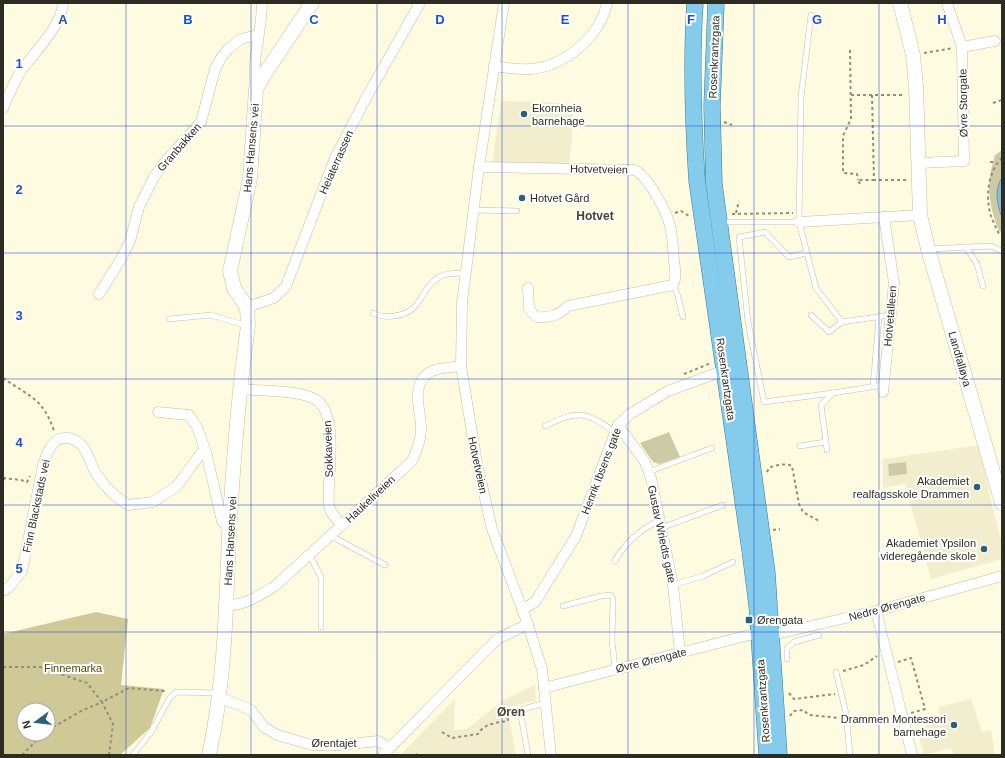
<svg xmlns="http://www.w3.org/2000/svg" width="1005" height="758" font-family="Arial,sans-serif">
<rect width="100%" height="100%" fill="#fefbe1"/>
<!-- built -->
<g fill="#f2eecd">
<polygon points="501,101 546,102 573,104 572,140 569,165 492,165"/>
<polygon points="980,445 991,502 1002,543 1002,559 931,579 905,484 883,488 883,459"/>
<polygon points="535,685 536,701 507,707 516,755 400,755 455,699 454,730 467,729 502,701"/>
<polygon points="971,699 982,732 991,730 995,755 949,755 953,753 951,748 924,755 917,728 941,722 938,707"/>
</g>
<!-- green -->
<g fill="#cecaa5">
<path d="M1002 150V178L997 192V203L1002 217V232L999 231C988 203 986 184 995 155Z"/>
<polygon points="669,432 680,457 659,464 653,462 640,443"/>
<polygon points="906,462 907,474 889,476 888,464"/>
</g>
<!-- forest -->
<path fill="#cfc997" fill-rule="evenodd" d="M96 612 128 619 121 685 164 689 150 728 120 755H3V634ZM24 710H48V734H24Z"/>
<!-- water -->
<path fill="#8abcd9" stroke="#6e91a2" d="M1002 178V217C997 206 994 189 1002 178Z"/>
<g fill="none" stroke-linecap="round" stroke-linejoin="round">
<!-- lane casing -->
<g stroke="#c2bfa6" stroke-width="6">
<g id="lane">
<polyline points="811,15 801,97 799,222 816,288 842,322 890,315"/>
<polyline points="473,210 517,211"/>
<polyline points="721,222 799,222"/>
<polyline points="966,247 977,264 983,286"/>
<polyline points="928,249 991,246 1002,251"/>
<polyline points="806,253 789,257 765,232 739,237 748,322 764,402 833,393"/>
<polyline points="673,285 677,293 683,317"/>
<path d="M373 313C380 317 386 317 394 316 422 312 418 294 436 279 444 273 456 273 466 273"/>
<polyline points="811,315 829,332 842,322"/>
<polyline points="169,319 211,315 247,326"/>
<polyline points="873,387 879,317"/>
<path d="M545 426C579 410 584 411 615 432"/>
<polyline points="800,446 826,442"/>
<polyline points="827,450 821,405 833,393 883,385"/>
<polyline points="648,472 712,448"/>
<polyline points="661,528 723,505"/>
<polyline points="331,536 385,565"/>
<polyline points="310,556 321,577 321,627"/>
<path d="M615 561C625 543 641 529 660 520"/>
<polyline points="673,585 703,576 733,562"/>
<polyline points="563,606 601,596 611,595 613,599 612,640 615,669"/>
<polyline points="787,659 787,648 794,642 819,635"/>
<polyline points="836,672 846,713 850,755"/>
<polyline points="133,755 151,732 169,699 176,692 217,693"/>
<polyline points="528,755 520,710 545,703"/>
</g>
</g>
<!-- street casing -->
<g stroke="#c2bfa6" stroke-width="11">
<g id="street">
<polyline points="504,3 479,167 462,303 461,366 477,463 492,529 527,622 542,669 551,755"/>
<polyline points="962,47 995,41"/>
<path d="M494 66C506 68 518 70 531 69 565 66 600 37 607 3"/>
<path d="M256 89C251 60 262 32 262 3"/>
<path d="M3 108C8 97 13 85 19 74 32 54 62 27 63 3"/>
<polyline points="918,163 964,161 962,47 947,3"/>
<path d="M479 167 634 170C647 174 667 212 670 226 673 238 673 249 674 261 675 269 677 278 673 285L568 306C558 316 550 318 536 317L529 309 528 288"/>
<polyline points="799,222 920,215"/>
<polyline points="99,294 121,259 130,241 139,207 154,177 164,163 201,122 215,69 221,58 228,49 241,39 258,35"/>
<polyline points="247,307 274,298 286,286 335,158 366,98 420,3"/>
<path d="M241 389C262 391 294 390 313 398 342 411 326 480 329 505 329 512 338 520 342 526"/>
<polyline points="883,392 894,283 884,217"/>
<polyline points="158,412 189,415 197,427 206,452"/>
<polyline points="618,425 645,462 651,478 673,585 680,652"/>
<path d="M3 591 8 588 22 571 43 465C45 460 46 454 49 450 57 433 76 435 85 450 90 458 92 468 97 475 106 488 115 497 128 505L153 502 177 486 202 452H206L222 521 230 529"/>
<path d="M226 605C245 606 260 595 275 586L412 461C417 451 420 442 421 431 422 413 411 391 425 376 433 367 450 368 461 366"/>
<polyline points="522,610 535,602 576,536 618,425 630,414 668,391 728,369"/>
<polyline points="876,611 912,755"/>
<polyline points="772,635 876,611 1002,576"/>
<polyline points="544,688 749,635 759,635"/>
<polyline points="219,697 251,710 264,727 277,735 312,745 340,745 378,741 390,748"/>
<polyline points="383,755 488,648 499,638 528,624"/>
</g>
</g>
<!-- secondary casing -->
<g stroke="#c2bfa6" stroke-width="15">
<g id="secondary">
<polyline points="900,3 913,55 916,86 920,215 928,249 1002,503"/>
<path d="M209 755C225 683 226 608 229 535 233 465 238 395 248 326L247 307 234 288 230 271 250 179 256 89 264 75 312 3"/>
</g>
</g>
<!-- primary casing -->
<g stroke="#327d9c" stroke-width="17">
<g id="primary">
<path d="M695 3C691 62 693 121 697 181L750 550 757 605 767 755"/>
<polyline points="716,3 712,106 714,184 767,573 779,755"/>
</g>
</g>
<!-- path -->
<g stroke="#908e7c" stroke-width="2" stroke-dasharray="3 3" stroke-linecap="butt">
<polyline points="850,50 851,119 843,136 843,173 857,174 858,180"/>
<polyline points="924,53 953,48"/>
<polyline points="851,95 905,95"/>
<polyline points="872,95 874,180 908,180"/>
<polyline points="993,103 1002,100"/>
<polyline points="724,122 732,125"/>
<path d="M1002 158C990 168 986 192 989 207 990 217 995 225 999 234H1002"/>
<polyline points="990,162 996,162"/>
<polyline points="860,184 858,180 874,180"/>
<polyline points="675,213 681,211 689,216"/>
<polyline points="736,213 739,201"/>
<polyline points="732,214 793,213"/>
<polyline points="684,374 711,363"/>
<path d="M3 378C30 397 43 398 54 431"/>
<path d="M767 472 769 468C775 465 786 463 792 466L799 504 803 512 819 521"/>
<polyline points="3,478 21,480 27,482 30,476"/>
<polyline points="3,486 4,478"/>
<polyline points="773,530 780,529"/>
<polyline points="898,662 911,658 925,709 911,713"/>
<polyline points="3,667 40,667 87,683 102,702 129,688 166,691"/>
<polyline points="843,671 864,665 877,656"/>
<polyline points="789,693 794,699 835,694"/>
<polyline points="790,716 794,711 803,710 809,715 840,718"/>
<polyline points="48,730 81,711 102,702 113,724 109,755"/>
<path d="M442 732 452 738 478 734C485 723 495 723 508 721L506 705"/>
<polyline points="416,754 417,755"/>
<polyline points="22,755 43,734"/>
</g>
<!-- lane -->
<use href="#lane" stroke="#fff" stroke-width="5"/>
<!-- street -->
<use href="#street" stroke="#fff" stroke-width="10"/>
<!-- secondary -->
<use href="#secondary" stroke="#fff" stroke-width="14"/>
<!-- primary -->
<use href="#primary" stroke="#85cbeb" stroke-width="16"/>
</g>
<!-- grid -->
<path fill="none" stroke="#1d4ed8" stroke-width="1" stroke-opacity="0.55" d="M126 3V755M251 3V755M377 3V755M502 3V755M628 3V755M754 3V755M879 3V755M3 126H1002M3 253H1002M3 379H1002M3 505H1002M3 632H1002"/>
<!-- markers -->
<g fill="#2b607c" stroke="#fff" stroke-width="1.5">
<circle cx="524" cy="114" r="4"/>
<circle cx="522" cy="198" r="4"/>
<circle cx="977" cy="487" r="4"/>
<circle cx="984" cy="549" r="4"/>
<rect x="745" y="616" width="8" height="8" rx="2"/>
<circle cx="954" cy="725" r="4"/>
</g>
<g text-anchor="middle" stroke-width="4" stroke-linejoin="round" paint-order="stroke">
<!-- street labels -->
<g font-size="11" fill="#2d2c22" stroke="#fff">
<text transform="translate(714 57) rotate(-88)" y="4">Rosenkrantzgata</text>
<text transform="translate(963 103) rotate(-91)" y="4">Øvre Storgate</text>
<text transform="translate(179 147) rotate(-49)" y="4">Granbakken</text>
<text transform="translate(251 148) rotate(-85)" y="4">Hans Hansens vei</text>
<text transform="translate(336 162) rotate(-66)" y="4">Heiaterrassen</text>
<text transform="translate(599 169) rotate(1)" y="4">Hotvetveien</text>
<text transform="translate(890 316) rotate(-85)" y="4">Hotvetalleen</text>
<text transform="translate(960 359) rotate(74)" y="4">Landfalløya</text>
<text transform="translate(726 379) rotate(82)" y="4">Rosenkrantzgata</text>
<text transform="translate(328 449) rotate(-92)" y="4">Sokkaveien</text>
<text transform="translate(478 465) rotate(78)" y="4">Hotvetveien</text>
<text transform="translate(601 471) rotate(-69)" y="4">Henrik Ibsens gate</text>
<text transform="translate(370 499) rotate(-43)" y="4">Haukeliveien</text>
<text transform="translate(36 506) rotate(-78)" y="4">Finn Blackstads vei</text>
<text transform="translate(662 534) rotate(78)" y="4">Gustav Wriedts gate</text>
<text transform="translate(230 541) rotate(-87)" y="4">Hans Hansens vei</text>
<text transform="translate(887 607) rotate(-15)" y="4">Nedre Ørengate</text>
<text transform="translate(651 660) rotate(-14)" y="4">Øvre Ørengate</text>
<text transform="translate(763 701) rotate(-94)" y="4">Rosenkrantzgata</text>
<text x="334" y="747">Ørentajet</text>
</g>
<!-- poi labels -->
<g font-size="11" fill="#2d2c22" stroke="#fff" text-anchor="start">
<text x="532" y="112">Ekornheia<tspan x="532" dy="13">barnehage</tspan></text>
<text x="530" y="202">Hotvet Gård</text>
<text x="969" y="485" text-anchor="end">Akademiet<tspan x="969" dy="13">realfagsskole Drammen</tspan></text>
<text x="976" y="547" text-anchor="end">Akademiet Ypsilon<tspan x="976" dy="13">videregående skole</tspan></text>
<text x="757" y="624">Ørengata</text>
<text x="946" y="723" text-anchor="end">Drammen Montessori<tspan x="946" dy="13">barnehage</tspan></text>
</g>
<!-- park labels -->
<g font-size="11" fill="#51490d" stroke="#fff">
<text x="73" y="672">Finnemarka</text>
</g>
<!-- neighbourhood labels -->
<g font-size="12" font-weight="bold" fill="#47452f" stroke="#fff">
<text x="595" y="220">Hotvet</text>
<text x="511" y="716">Øren</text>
</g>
</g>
<g font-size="13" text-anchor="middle" font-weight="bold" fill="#1d4ed8" stroke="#fff" stroke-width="4" stroke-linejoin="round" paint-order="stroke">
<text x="63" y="24">A</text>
<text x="188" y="24">B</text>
<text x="314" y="24">C</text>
<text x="440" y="24">D</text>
<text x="565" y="24">E</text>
<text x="691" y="24">F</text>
<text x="817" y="24">G</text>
<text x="942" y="24">H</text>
<text x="19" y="68">1</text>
<text x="19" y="194">2</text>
<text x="19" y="320">3</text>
<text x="19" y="447">4</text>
<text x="19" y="573">5</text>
</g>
<!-- border -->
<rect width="1005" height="758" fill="none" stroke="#2d2c22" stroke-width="8"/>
<!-- north arrow -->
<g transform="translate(36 722) rotate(255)"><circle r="19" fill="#ffffff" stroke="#ababa7"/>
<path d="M0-3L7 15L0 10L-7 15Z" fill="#2b607c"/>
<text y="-6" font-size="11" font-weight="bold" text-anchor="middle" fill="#2d2c22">N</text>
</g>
</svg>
